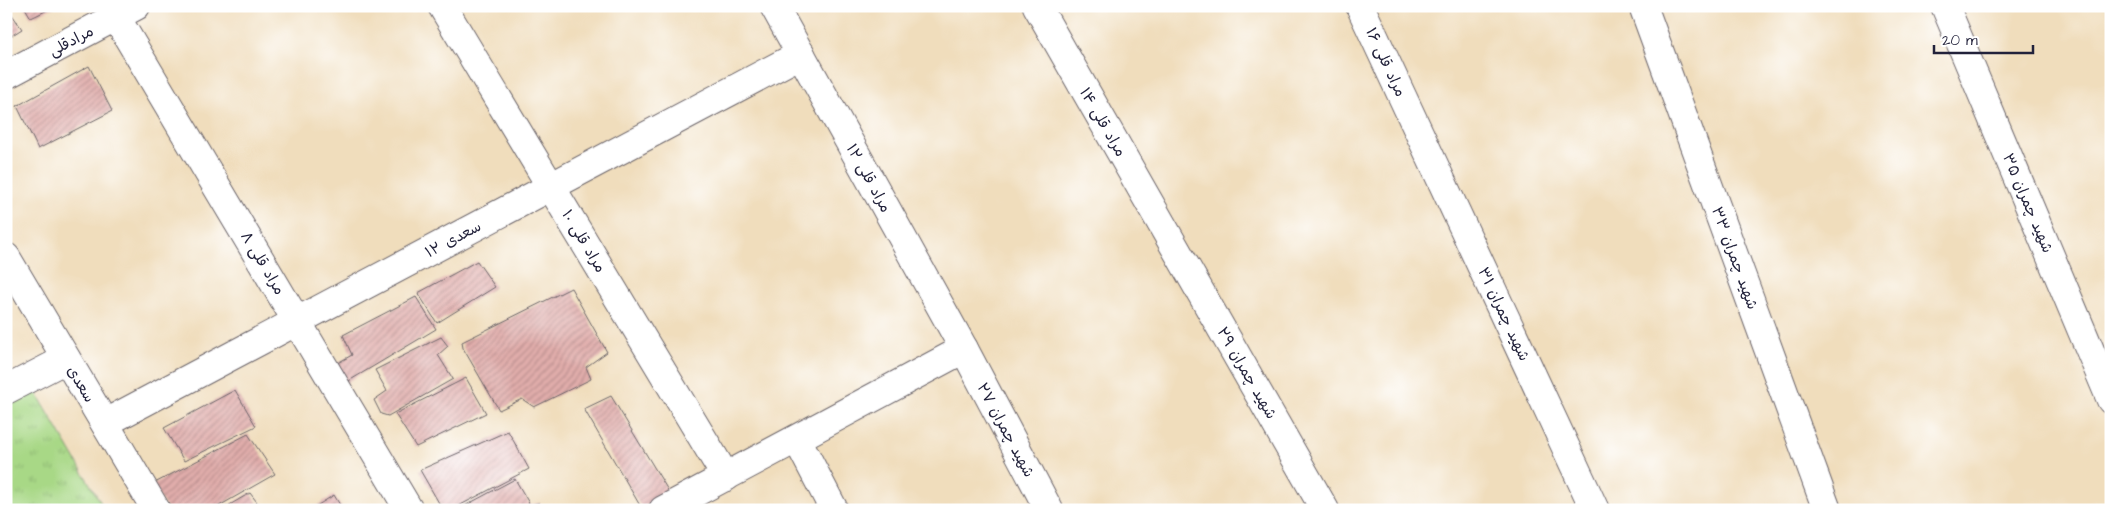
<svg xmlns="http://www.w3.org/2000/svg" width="2117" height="516" font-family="'Architects Daughter','Playpen Sans Arabic',sans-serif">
<defs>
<pattern id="park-tufts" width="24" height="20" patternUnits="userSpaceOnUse" patternTransform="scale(1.25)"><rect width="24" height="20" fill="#a8d886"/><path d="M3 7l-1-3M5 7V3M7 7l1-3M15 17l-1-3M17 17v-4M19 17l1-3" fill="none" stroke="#90b975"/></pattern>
<pattern id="building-hatch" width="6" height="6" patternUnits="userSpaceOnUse" patternTransform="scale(1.25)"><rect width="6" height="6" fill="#e1adab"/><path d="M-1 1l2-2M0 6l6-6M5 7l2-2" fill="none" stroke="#b68c8c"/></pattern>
</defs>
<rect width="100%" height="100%" fill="#fff"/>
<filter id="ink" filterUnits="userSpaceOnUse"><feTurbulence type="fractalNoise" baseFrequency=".02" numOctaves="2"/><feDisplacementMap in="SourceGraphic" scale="10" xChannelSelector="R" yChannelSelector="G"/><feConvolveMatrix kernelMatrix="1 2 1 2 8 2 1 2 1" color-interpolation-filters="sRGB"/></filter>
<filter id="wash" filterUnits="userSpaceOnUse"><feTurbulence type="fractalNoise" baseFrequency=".0096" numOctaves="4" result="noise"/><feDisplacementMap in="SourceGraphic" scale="20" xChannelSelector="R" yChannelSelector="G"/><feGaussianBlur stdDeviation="1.12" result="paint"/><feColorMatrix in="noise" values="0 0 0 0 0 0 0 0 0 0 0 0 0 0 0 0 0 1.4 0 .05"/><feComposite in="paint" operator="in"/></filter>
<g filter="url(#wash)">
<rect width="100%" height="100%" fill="#f0ddbc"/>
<!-- park -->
<polygon fill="url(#park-tufts)" stroke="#657d60" points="23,370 105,510 6,510 6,379"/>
<g id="blocks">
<!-- building -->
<g fill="url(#building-hatch)">
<polygon points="6,6 22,29 6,39"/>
<polygon points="24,6 56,6 31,18"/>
<polygon points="89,66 112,111 38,149 17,106"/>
<polygon points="477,261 495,287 437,323 418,293"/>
<polygon points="571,288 607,352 586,367 591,379 534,407 522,399 499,410 463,348 462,342"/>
<polygon points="416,297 436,329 342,385 332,366 352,355 343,335"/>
<polygon points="441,337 448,346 438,355 453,379 388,416 381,414 374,400 387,391 375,370"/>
<polygon points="466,378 486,413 416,447 395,414"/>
<polygon points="235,390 256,426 184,461 164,428"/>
<polygon points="611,396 669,492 642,509 584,409"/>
<polygon points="508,431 529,469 451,510 443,510 420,470"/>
<polygon points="248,434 275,474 212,510 168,510 151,485"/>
<polygon points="515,479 530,505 539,503 543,510 457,510"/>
<polygon points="250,493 263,510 221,510"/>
<polygon points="334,495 343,510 310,510"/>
</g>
</g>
</g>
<g filter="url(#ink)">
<use href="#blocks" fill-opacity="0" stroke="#6a6368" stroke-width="1"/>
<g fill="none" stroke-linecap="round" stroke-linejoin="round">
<!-- street casing -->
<g stroke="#6a6368" stroke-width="30">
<g id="street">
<polyline points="442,6 726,477"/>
<polyline points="774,6 964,349 1049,510"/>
<polyline points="1037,6 1325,510"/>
<polyline points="1360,6 1595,510"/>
<polyline points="1643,6 1827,510"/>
<polyline points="1945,6 2111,400"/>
<polyline points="116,17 409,510"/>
<polyline points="6,390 66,359"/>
<polyline points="105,423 801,54"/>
<polyline points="797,439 834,510"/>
<polyline points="663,510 964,349"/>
</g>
</g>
<!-- secondary casing -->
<g stroke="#6a6368" stroke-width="30">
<g id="secondary">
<polyline points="6,75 136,6"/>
<polyline points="6,257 156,510"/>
</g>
</g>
<!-- street -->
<use href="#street" stroke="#fff" stroke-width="28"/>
<!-- secondary -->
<use href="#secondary" stroke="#fff" stroke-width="28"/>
</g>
</g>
<g text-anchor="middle" stroke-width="4" stroke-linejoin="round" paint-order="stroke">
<!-- street labels -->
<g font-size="15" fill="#22223b" stroke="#fff">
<text transform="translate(71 41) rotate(-28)" y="5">مرادقلی</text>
<text transform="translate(1386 62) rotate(65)" y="5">مراد قلی ۱۶</text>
<text transform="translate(1103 122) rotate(60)" y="5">مراد قلی ۱۴</text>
<text transform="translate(869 178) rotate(61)" y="5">مراد قلی ۱۲</text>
<text transform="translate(2028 203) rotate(67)" y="5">شهید چمران ۳۵</text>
<text transform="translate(453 239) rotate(-28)" y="5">سعدی ۱۲</text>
<text transform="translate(584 241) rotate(59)" y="5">مراد قلی ۱۰</text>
<text transform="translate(1735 258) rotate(70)" y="5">شهید چمران ۳۳</text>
<text transform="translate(263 263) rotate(59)" y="5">مراد قلی ۸</text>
<text transform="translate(1504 314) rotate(65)" y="5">شهید چمران ۳۱</text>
<text transform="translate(1247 373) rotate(60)" y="5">شهید چمران ۲۹</text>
<text transform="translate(81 384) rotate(59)" y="5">سعدی</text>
<text transform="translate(1006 430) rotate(62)" y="5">شهید چمران ۲۷</text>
</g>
</g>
<!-- margin -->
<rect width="2117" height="516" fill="none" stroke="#fff" stroke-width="25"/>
<!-- scale -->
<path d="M1934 45v8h99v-8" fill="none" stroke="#22223b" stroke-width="2.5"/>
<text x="1942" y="45" font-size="15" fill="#22223b" stroke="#ffffff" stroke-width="4" paint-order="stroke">20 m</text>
</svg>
